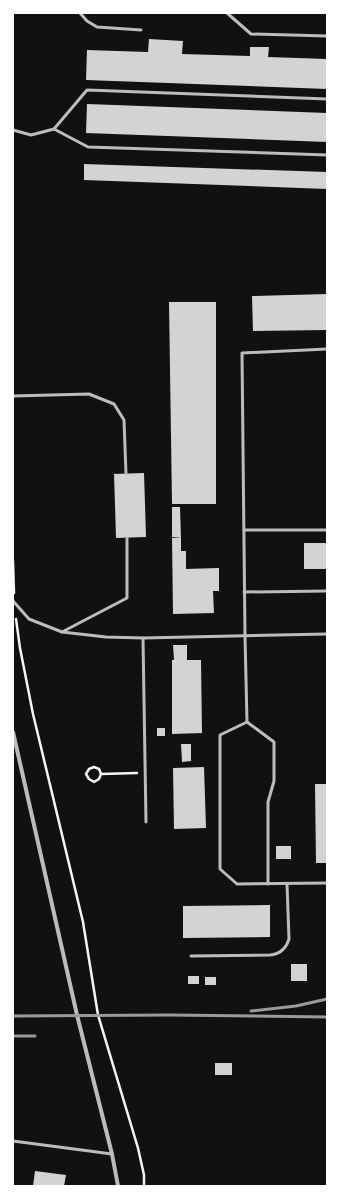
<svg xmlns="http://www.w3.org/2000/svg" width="340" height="1199" font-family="Helvetica,sans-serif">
<rect width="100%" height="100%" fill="#111"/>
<!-- building -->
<g fill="#d3d3d3">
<polygon points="149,39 183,41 182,54 250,56 250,47 269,47 268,57 327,59 327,89 86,80 87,50 148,52"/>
<polygon points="87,104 327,113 327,142 86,133"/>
<polygon points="84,164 327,172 327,189 84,180"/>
<polygon points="327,294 327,330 253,331 252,296"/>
<polygon points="169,302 216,302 216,504 172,504"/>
<polygon points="144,473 146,537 116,538 114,474"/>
<polygon points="172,507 180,507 181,538 172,537"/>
<polygon points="172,538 181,538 181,551 186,551 186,569 219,568 219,591 213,591 214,613 173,614"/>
<rect x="304" y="543" width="23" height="26"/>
<polygon points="173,645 187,645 187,660 201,660 202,733 172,734 172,660 174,660"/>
<rect x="157" y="728" width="8" height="8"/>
<polygon points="181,744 191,744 191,761 182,762"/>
<polygon points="204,767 206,828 174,829 173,768"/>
<polygon points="315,784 327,784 327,863 316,863"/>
<rect x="276" y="846" width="15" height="13"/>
<polygon points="270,905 270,937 183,938 183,906"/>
<rect x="291" y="964" width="16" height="17"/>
<rect x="188" y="976" width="11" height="8"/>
<rect x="205" y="977" width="11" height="8"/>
<rect x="215" y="1063" width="17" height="12"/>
<polygon points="35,1171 66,1175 64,1186 33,1186"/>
</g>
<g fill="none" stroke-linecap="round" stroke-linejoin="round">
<!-- path -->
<g stroke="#f5f5f5" stroke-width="2.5">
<polyline points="13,561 14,593"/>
<polyline points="16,619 20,648 33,714 83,922 98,1015 138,1148 144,1175 144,1186"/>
<polyline points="101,774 99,769 94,767 89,769 86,774 89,779 94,782 99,779 101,774 137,773"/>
</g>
<!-- service -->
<g stroke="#bcbcbc" stroke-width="3">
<polyline points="80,13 87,21 97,27 141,30"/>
<polyline points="227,13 251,34 327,36"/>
<polyline points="54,129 87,90 327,99"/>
<polyline points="13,130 31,135 54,129 88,147 327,155"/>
<polyline points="327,349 242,353 245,636 247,722 220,735 220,869 237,884 327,883"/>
<polyline points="13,396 89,394 114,404 124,420 126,474"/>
<polyline points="244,530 327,530"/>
<polyline points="244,592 327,591"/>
<polyline points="13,601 29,619 62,632 106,637 143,638 327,634"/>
<polyline points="62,632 127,598 127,538"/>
<polyline points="143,638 146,822"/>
<polyline points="247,722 274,742 274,781 268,802 268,884"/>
<path d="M191 956 270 955C280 954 286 949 289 939L287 884"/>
<polyline points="13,1141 112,1154"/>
</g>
<!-- minor -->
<polyline stroke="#bcbcbc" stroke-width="4" points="13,732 77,1015 112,1154 118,1186"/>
<!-- rail -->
<g stroke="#9a9a9a" stroke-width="3">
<polyline points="251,1011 296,1006 327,999"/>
<polyline points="13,1016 169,1015 327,1017"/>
<polyline points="13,1036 35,1036"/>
</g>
</g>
<!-- border -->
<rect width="340" height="1199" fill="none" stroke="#ffffff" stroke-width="28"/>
</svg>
